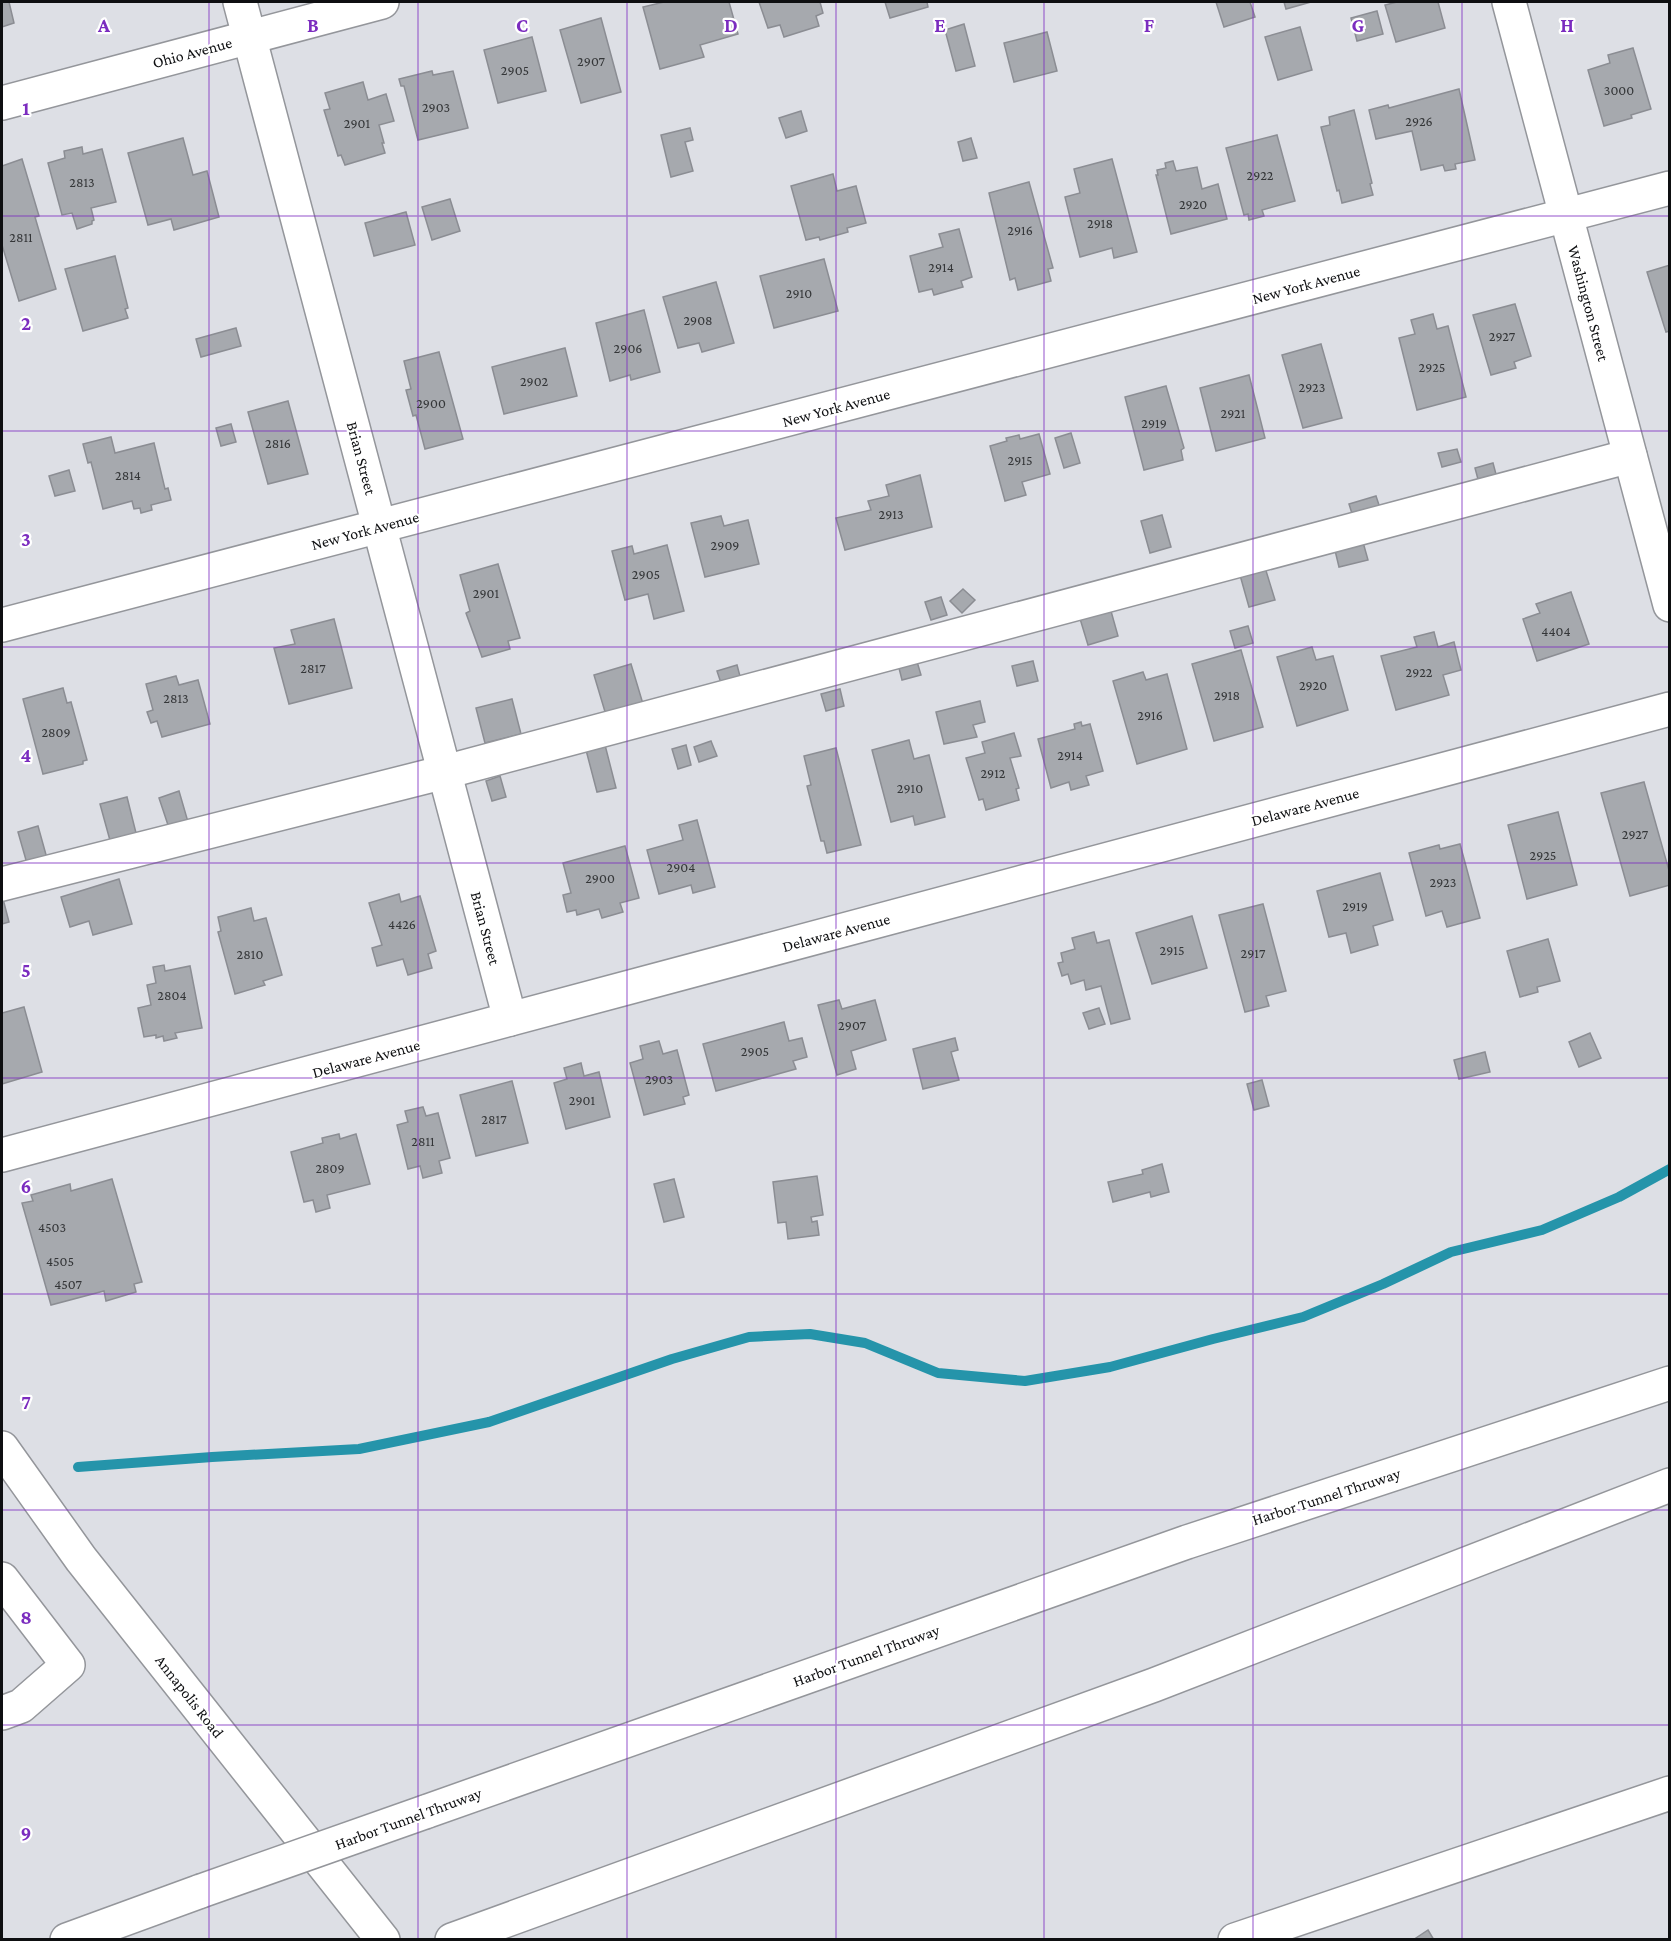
<svg xmlns="http://www.w3.org/2000/svg" width="1671" height="1941" font-family="'Crimson Pro',serif">
<rect width="100%" height="100%" fill="#dddfe5"/>
<g fill="none" stroke-linecap="round" stroke-linejoin="round">
<!-- stream -->
<polyline stroke="#2594aa" stroke-width="10" points="78,1467 212,1457 359,1449 489,1422 672,1359 749,1337 810,1334 865,1343 938,1373 1025,1381 1110,1367 1213,1339 1303,1317 1383,1284 1451,1252 1542,1230 1619,1197 1670,1169"/>
</g>
<!-- building -->
<g fill="#a6a9ae" stroke="#8b8d93" stroke-width="1.5">
<polygon points="2,2 9,2 14,23 2,27"/>
<polygon points="664,2 729,2 738,34 700,45 704,57 660,69 643,7"/>
<polygon points="759,2 820,2 823,13 816,16 819,26 784,37 780,25 768,28"/>
<polygon points="885,2 927,2 928,7 890,18"/>
<polygon points="1216,2 1250,2 1255,17 1224,27"/>
<polygon points="1284,2 1311,2 1286,9"/>
<polygon points="1397,2 1438,2 1445,28 1396,42 1385,5"/>
<polygon points="1377,11 1383,34 1357,41 1351,18"/>
<polygon points="601,18 621,92 581,103 560,30"/>
<polygon points="964,24 975,66 956,71 945,30"/>
<polygon points="1300,27 1312,70 1278,80 1265,37"/>
<polygon points="1047,32 1057,71 1014,82 1004,43"/>
<polygon points="532,37 546,91 498,103 484,50"/>
<polygon points="1633,48 1651,109 1631,115 1632,118 1604,126 1588,70 1610,63 1608,55"/>
<polygon points="432,71 433,75 453,71 468,128 418,140 404,86 401,86 399,79"/>
<polygon points="363,82 368,100 386,94 394,121 379,125 384,143 382,143 385,153 345,165 341,155 338,156 324,110 330,109 325,93"/>
<polygon points="1459,89 1475,160 1455,164 1456,169 1445,171 1443,165 1421,170 1412,131 1376,139 1369,110 1388,105 1389,108"/>
<polygon points="1354,110 1372,183 1370,184 1373,195 1342,203 1339,190 1337,191 1321,127 1330,125 1329,117"/>
<polygon points="801,111 807,131 786,138 779,118"/>
<polygon points="690,128 693,140 685,142 693,171 671,177 661,135"/>
<polygon points="1277,135 1295,201 1262,210 1264,216 1249,220 1248,214 1244,215 1226,148"/>
<polygon points="183,138 193,175 207,171 219,217 174,230 171,219 148,225 128,153"/>
<polygon points="971,138 977,158 963,161 958,142"/>
<polygon points="82,147 83,154 102,149 116,202 91,208 94,220 92,221 92,224 77,229 72,213 62,215 48,163 65,158 64,151"/>
<polygon points="22,159 39,216 35,217 56,289 19,301 2,245 2,166"/>
<polygon points="1112,159 1137,252 1114,258 1112,248 1080,257 1065,197 1080,193 1074,169"/>
<polygon points="1173,161 1176,171 1197,167 1202,189 1218,184 1227,219 1171,234 1156,175 1158,175 1157,170 1166,168 1165,163"/>
<polygon points="833,174 837,191 856,186 866,223 847,228 848,232 820,240 819,237 806,240 791,186"/>
<polygon points="1029,182 1053,268 1048,269 1051,281 1018,290 1015,278 1010,280 989,193"/>
<polygon points="450,199 460,231 432,240 422,207"/>
<polygon points="406,212 415,245 374,256 365,223"/>
<polygon points="959,229 972,277 961,281 963,287 934,295 932,289 919,292 910,256 943,247 939,234"/>
<polygon points="115,256 128,308 125,309 128,318 83,331 65,269"/>
<polygon points="824,259 838,311 774,328 760,276"/>
<polygon points="1670,265 1670,331 1666,332 1647,272"/>
<polygon points="716,282 734,343 702,352 699,343 678,348 663,297"/>
<polygon points="1515,304 1531,356 1514,362 1516,368 1491,375 1473,315"/>
<polygon points="644,310 660,372 631,380 630,375 610,381 596,323"/>
<polygon points="1433,314 1437,329 1448,326 1466,397 1417,410 1399,338 1415,334 1411,320"/>
<polygon points="236,328 241,346 201,357 196,339"/>
<polygon points="1321,344 1342,418 1303,428 1282,355"/>
<polygon points="565,348 577,396 504,414 492,367"/>
<polygon points="439,352 463,439 425,449 416,415 413,416 406,390 411,389 404,361"/>
<polygon points="1249,375 1265,438 1216,451 1200,388"/>
<polygon points="1166,386 1184,448 1181,450 1183,460 1144,470 1125,397"/>
<polygon points="288,401 308,474 268,484 248,412"/>
<polygon points="231,424 236,442 221,446 216,428"/>
<polygon points="1071,433 1080,463 1064,468 1055,438"/>
<polygon points="1039,434 1050,474 1022,482 1026,495 1005,501 990,446 1007,441 1006,438 1019,435 1020,439"/>
<polygon points="111,437 115,453 154,443 165,489 168,488 171,500 151,505 152,510 141,513 140,508 134,509 132,501 103,509 91,462 88,463 83,444"/>
<polygon points="1457,449 1461,462 1442,467 1438,453"/>
<polygon points="1493,463 1497,478 1479,483 1475,468"/>
<polygon points="69,470 75,491 55,496 49,476"/>
<polygon points="920,475 932,527 845,550 836,518 871,510 868,501 889,496 886,485"/>
<polygon points="1376,496 1381,511 1354,520 1349,504"/>
<polygon points="1162,515 1171,547 1150,553 1141,521"/>
<polygon points="721,516 724,526 748,520 759,564 705,577 691,523"/>
<polygon points="1361,535 1368,560 1339,567 1333,542"/>
<polygon points="667,545 684,611 654,619 648,594 625,600 612,551 632,546 634,554"/>
<polygon points="1263,561 1275,600 1249,607 1238,568"/>
<polygon points="498,564 520,638 508,641 510,649 482,657 466,613 470,611 460,575"/>
<polygon points="963,589 975,600 962,613 950,601"/>
<polygon points="1571,592 1589,644 1537,661 1523,619 1540,613 1536,604"/>
<polygon points="941,597 947,615 931,620 925,602"/>
<polygon points="1109,604 1118,636 1088,645 1078,612"/>
<polygon points="334,619 352,688 289,704 274,648 295,644 291,630"/>
<polygon points="1248,626 1253,643 1235,648 1230,631"/>
<polygon points="1434,632 1438,647 1454,642 1461,670 1443,675 1449,695 1396,710 1381,656 1417,647 1414,637"/>
<polygon points="1312,647 1316,660 1333,656 1348,710 1297,726 1277,657"/>
<polygon points="1241,650 1263,727 1214,741 1192,664"/>
<polygon points="915,655 921,675 902,680 897,660"/>
<polygon points="1033,661 1038,681 1017,686 1012,666"/>
<polygon points="631,664 643,704 606,715 594,675"/>
<polygon points="737,665 741,680 722,686 717,671"/>
<polygon points="1143,672 1146,680 1167,674 1187,749 1137,764 1113,681"/>
<polygon points="176,676 179,685 198,680 210,724 162,737 157,721 151,723 147,712 153,710 146,684"/>
<polygon points="63,688 67,703 71,702 87,760 83,761 83,764 43,774 23,699"/>
<polygon points="840,689 844,706 826,711 821,694"/>
<polygon points="512,699 521,734 485,743 476,708"/>
<polygon points="980,701 985,722 973,725 977,737 944,744 936,712"/>
<polygon points="1081,722 1082,726 1090,724 1103,771 1086,776 1089,785 1071,790 1069,782 1051,788 1038,739 1075,729 1074,724"/>
<polygon points="1014,733 1021,756 1010,758 1019,788 1016,789 1019,800 986,810 983,799 979,800 966,758 985,753 982,742"/>
<polygon points="909,740 914,759 929,755 945,817 915,825 913,816 891,822 872,750"/>
<polygon points="711,741 717,756 699,762 694,747"/>
<polygon points="605,745 616,788 597,792 586,750"/>
<polygon points="686,745 691,765 678,769 672,749"/>
<polygon points="836,748 861,845 827,853 824,841 821,841 807,786 811,785 804,756"/>
<polygon points="500,776 506,797 492,801 486,781"/>
<polygon points="1644,782 1670,874 1670,885 1630,896 1601,793"/>
<polygon points="179,791 188,822 169,828 159,798"/>
<polygon points="127,797 137,837 111,844 100,804"/>
<polygon points="1558,812 1577,885 1527,899 1508,825"/>
<polygon points="697,820 715,887 693,893 691,885 659,894 647,850 683,840 679,825"/>
<polygon points="38,826 48,862 28,867 18,832"/>
<polygon points="1460,844 1480,918 1447,927 1442,911 1426,916 1409,853 1439,845 1440,849"/>
<polygon points="625,846 639,898 620,903 623,912 602,918 599,909 577,915 576,910 567,912 563,895 571,893 563,863"/>
<polygon points="1380,873 1393,920 1373,926 1378,945 1351,953 1346,933 1329,937 1317,891"/>
<polygon points="119,879 132,924 93,935 89,921 70,927 61,897"/>
<polygon points="399,894 401,902 420,896 436,951 428,954 432,968 408,975 403,959 377,966 372,948 382,945 369,903"/>
<polygon points="2,895 9,922 2,924"/>
<polygon points="1263,904 1286,991 1266,996 1269,1006 1245,1012 1219,915"/>
<polygon points="251,908 254,921 266,918 282,975 263,981 265,985 235,994 218,932 221,931 218,917"/>
<polygon points="1192,916 1207,968 1152,984 1136,933"/>
<polygon points="1094,932 1097,943 1109,940 1130,1019 1111,1024 1101,986 1086,990 1084,980 1071,984 1068,974 1062,976 1058,963 1063,962 1061,953 1075,949 1072,938"/>
<polygon points="1548,939 1560,981 1537,987 1538,992 1520,997 1507,951"/>
<polygon points="164,965 165,971 190,966 202,1028 175,1033 177,1038 164,1041 163,1036 156,1038 156,1035 144,1037 138,1008 151,1005 147,985 156,983 153,967"/>
<polygon points="839,1000 842,1009 875,1000 886,1040 851,1051 856,1069 837,1075 818,1005"/>
<polygon points="24,1007 42,1072 2,1084 2,1013"/>
<polygon points="1099,1008 1105,1024 1089,1029 1083,1013"/>
<polygon points="784,1022 789,1041 802,1038 807,1057 793,1061 796,1069 716,1091 703,1044"/>
<polygon points="1590,1033 1601,1058 1579,1067 1569,1042"/>
<polygon points="955,1038 958,1050 951,1052 959,1080 923,1089 913,1049"/>
<polygon points="659,1041 663,1054 677,1050 689,1095 683,1097 685,1104 644,1115 630,1063 643,1059 640,1046"/>
<polygon points="1485,1052 1490,1072 1459,1079 1454,1060"/>
<polygon points="581,1063 584,1076 599,1072 610,1117 566,1129 554,1083 567,1079 564,1068"/>
<polygon points="1262,1080 1269,1106 1254,1110 1247,1084"/>
<polygon points="512,1081 528,1143 476,1156 460,1095"/>
<polygon points="423,1107 426,1116 438,1113 450,1158 439,1161 442,1173 423,1178 420,1166 408,1169 397,1125 408,1122 405,1111"/>
<polygon points="339,1134 340,1139 356,1134 370,1184 327,1195 330,1208 316,1212 313,1200 304,1202 291,1152 323,1143 322,1138"/>
<polygon points="1162,1164 1169,1192 1151,1197 1150,1192 1113,1202 1108,1182 1143,1174 1142,1170"/>
<polygon points="817,1176 823,1215 811,1217 812,1222 817,1221 819,1235 788,1239 786,1222 778,1223 773,1182"/>
<polygon points="112,1179 142,1282 134,1284 136,1292 106,1301 104,1291 51,1305 22,1203 33,1201 31,1195 70,1184 71,1191"/>
<polygon points="674,1179 684,1217 664,1222 654,1184"/>
<polygon points="1428,1930 1434,1940 1413,1940"/>
</g>
<g fill="none" stroke-linecap="round" stroke-linejoin="round">
<!-- minor casing -->
<g stroke="#94969b" stroke-width="36">
<g id="minor">
<polyline points="240,2 510,1019"/>
<polyline points="1509,2 1670,605"/>
<polyline points="2,103 382,2"/>
<polyline points="2,625 1670,188"/>
<polyline points="2,884 445,772 1630,456"/>
<polyline points="2,1155 1670,709"/>
<polyline points="2,1579 68,1665 21,1706 2,1713"/>
<polyline points="1235,1940 1670,1793"/>
</g>
</g>
<!-- major casing -->
<g stroke="#94969b" stroke-width="36">
<polyline id="major" points="2,1448 81,1559 383,1940"/>
</g>
<!-- highway casing -->
<g stroke="#94969b" stroke-width="36">
<g id="highway">
<polyline points="425,1812 1187,1542 1670,1383"/>
<polyline points="67,1940 201,1891"/>
<polyline points="452,1940 1154,1685 1670,1485"/>
</g>
</g>
<!-- minor -->
<use href="#minor" stroke="#fff" stroke-width="33"/>
<!-- major -->
<use href="#major" stroke="#fff" stroke-width="33"/>
<!-- highway -->
<use href="#highway" stroke="#fff" stroke-width="33"/>
<!-- highway-bridge casing -->
<g stroke="#94969b" stroke-width="36" stroke-linecap="butt">
<polyline id="highway-bridge" points="201,1891 425,1812"/>
</g>
<!-- highway-bridge -->
<use href="#highway-bridge" stroke="#fff" stroke-width="33"/>
</g>
<!-- grid -->
<path fill="none" stroke="#7b2cbf" stroke-width="1.5" stroke-opacity="0.55" d="M209 2V1940M418 2V1940M627 2V1940M836 2V1940M1044 2V1940M1253 2V1940M1462 2V1940M2 216H1670M2 431H1670M2 647H1670M2 863H1670M2 1078H1670M2 1294H1670M2 1510H1670M2 1725H1670"/>
<g text-anchor="middle" stroke-width="4.5" stroke-linejoin="round" paint-order="stroke">
<!-- number labels -->
<g font-size="14" fill="#343638">
<text x="591" y="66">2907</text>
<text x="515" y="75">2905</text>
<text x="1619" y="95">3000</text>
<text x="436" y="112">2903</text>
<text x="1419" y="126">2926</text>
<text x="357" y="128">2901</text>
<text x="1260" y="180">2922</text>
<text x="82" y="187">2813</text>
<text x="1193" y="209">2920</text>
<text x="1100" y="228">2918</text>
<text x="1020" y="235">2916</text>
<text x="21" y="242">2811</text>
<text x="941" y="272">2914</text>
<text x="799" y="298">2910</text>
<text x="698" y="325">2908</text>
<text x="1502" y="341">2927</text>
<text x="628" y="353">2906</text>
<text x="1432" y="372">2925</text>
<text x="534" y="386">2902</text>
<text x="1312" y="392">2923</text>
<text x="431" y="408">2900</text>
<text x="1233" y="418">2921</text>
<text x="1154" y="428">2919</text>
<text x="278" y="448">2816</text>
<text x="1020" y="465">2915</text>
<text x="128" y="480">2814</text>
<text x="891" y="519">2913</text>
<text x="725" y="550">2909</text>
<text x="646" y="579">2905</text>
<text x="486" y="598">2901</text>
<text x="1556" y="636">4404</text>
<text x="313" y="673">2817</text>
<text x="1419" y="677">2922</text>
<text x="1313" y="690">2920</text>
<text x="1227" y="700">2918</text>
<text x="176" y="703">2813</text>
<text x="1150" y="720">2916</text>
<text x="56" y="737">2809</text>
<text x="1070" y="760">2914</text>
<text x="993" y="778">2912</text>
<text x="910" y="793">2910</text>
<text x="1635" y="839">2927</text>
<text x="1543" y="860">2925</text>
<text x="681" y="872">2904</text>
<text x="600" y="883">2900</text>
<text x="1443" y="887">2923</text>
<text x="1355" y="911">2919</text>
<text x="402" y="929">4426</text>
<text x="1172" y="955">2915</text>
<text x="1253" y="958">2917</text>
<text x="250" y="959">2810</text>
<text x="172" y="1000">2804</text>
<text x="852" y="1030">2907</text>
<text x="755" y="1056">2905</text>
<text x="659" y="1084">2903</text>
<text x="582" y="1105">2901</text>
<text x="494" y="1124">2817</text>
<text x="423" y="1146">2811</text>
<text x="330" y="1173">2809</text>
<text x="52" y="1232">4503</text>
<text x="60" y="1266">4505</text>
<text x="68" y="1289">4507</text>
</g>
<!-- street labels -->
<g font-size="16" fill="#0e0f11" stroke="#fff">
<text transform="translate(192 52) rotate(-15)" y="6">Ohio Avenue</text>
<text transform="translate(1306 284) rotate(-15)" y="6">New York Avenue</text>
<text transform="translate(1589 303) rotate(75)" y="6">Washington Street</text>
<text transform="translate(836 407) rotate(-15)" y="6">New York Avenue</text>
<text transform="translate(362 458) rotate(75)" y="6">Brian Street</text>
<text transform="translate(365 530) rotate(-15)" y="6">New York Avenue</text>
<text transform="translate(1305 806) rotate(-15)" y="6">Delaware Avenue</text>
<text transform="translate(486 928) rotate(75)" y="6">Brian Street</text>
<text transform="translate(836 932) rotate(-15)" y="6">Delaware Avenue</text>
<text transform="translate(366 1058) rotate(-15)" y="6">Delaware Avenue</text>
<text transform="translate(1326 1496) rotate(-18)" y="6">Harbor Tunnel Thruway</text>
<text transform="translate(866 1655) rotate(-20)" y="6">Harbor Tunnel Thruway</text>
<text transform="translate(190 1696) rotate(52)" y="6">Annapolis Road</text>
<text transform="translate(408 1818) rotate(-20)" y="6">Harbor Tunnel Thruway</text>
</g>
</g>
<g font-size="20" text-anchor="middle" font-weight="bold" fill="#7b2cbf" stroke="#fff" stroke-width="4.5" stroke-linejoin="round" paint-order="stroke">
<text x="104" y="32">A</text>
<text x="313" y="32">B</text>
<text x="522" y="32">C</text>
<text x="731" y="32">D</text>
<text x="940" y="32">E</text>
<text x="1149" y="32">F</text>
<text x="1358" y="32">G</text>
<text x="1567" y="32">H</text>
<text x="26" y="115">1</text>
<text x="26" y="330">2</text>
<text x="26" y="546">3</text>
<text x="26" y="762">4</text>
<text x="26" y="977">5</text>
<text x="26" y="1193">6</text>
<text x="26" y="1409">7</text>
<text x="26" y="1624">8</text>
<text x="26" y="1840">9</text>
</g>
<!-- border -->
<rect width="1671" height="1941" fill="none" stroke="#0e0f11" stroke-width="6"/>
</svg>
